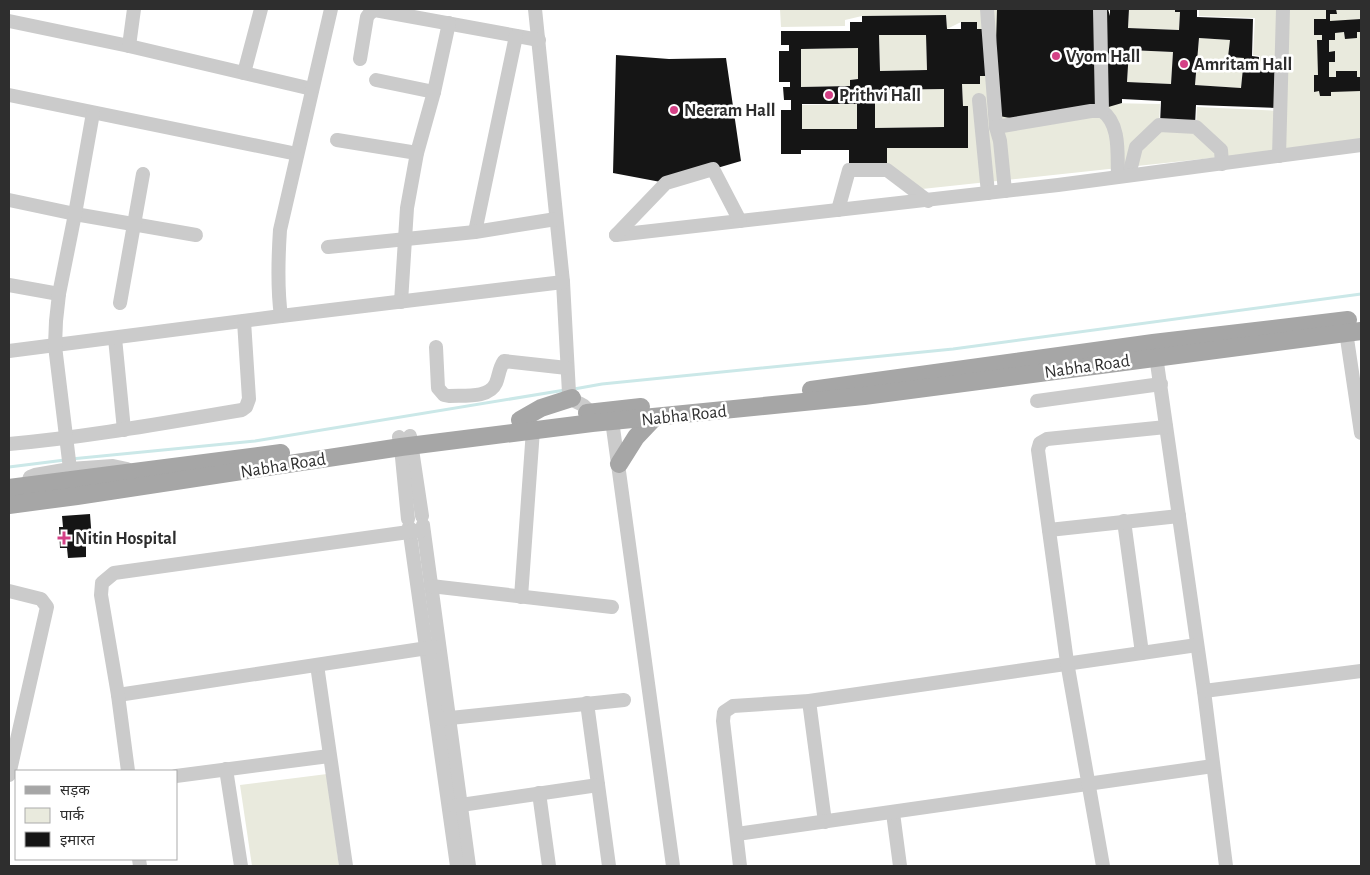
<svg xmlns="http://www.w3.org/2000/svg" width="1370" height="875" font-family="'Alegreya Sans','Noto Sans Devanagari',sans-serif">
<rect width="100%" height="100%" fill="#fff"/>
<!-- green -->
<g fill="#e9eadd">
<polygon points="780,9 1107,9 1107,103 1160,104 1159,124 1196,126 1197,107 1281,111 1283,69 1259,69 1260,56 1253,55 1255,18 1199,16 1199,9 1361,9 1361,142 922,189 887,165 887,148 968,147 968,106 963,106 962,84 980,84 977,22 961,22 947,29 946,15 862,16 845,20 845,26 781,27"/>
<polygon points="1129,9 1175,9 1175,12 1180,12 1179,30 1128,28"/>
<polygon points="879,35 926,35 927,70 880,71"/>
<polygon points="1199,38 1230,40 1229,57 1244,58 1241,88 1195,85"/>
<polygon points="858,48 858,79 850,80 850,86 801,87 801,49"/>
<polygon points="1129,50 1173,52 1171,84 1127,82"/>
<polygon points="944,89 944,127 875,128 875,90"/>
<polygon points="857,104 857,129 802,129 802,105"/>
<polygon points="327,774 339,866 252,866 240,785"/>
</g>
<g fill="none" stroke-linecap="round" stroke-linejoin="round">
<!-- stream -->
<g stroke="#cbe8e8" stroke-width="3">
<polyline points="574,389 602,384 953,349 1361,294"/>
<polyline points="71,459 255,441 565,390"/>
<polyline points="9,467 65,460"/>
</g>
</g>
<!-- building -->
<g fill="#151515" fill-rule="evenodd">
<path d="M997 9H1108L1110 16V9H1129L1128 28 1179 30 1180 12H1175V9H1197V17L1253 19 1252 56 1259 57 1258 70 1278 72 1277 108 1196 105 1195 125 1160 124 1161 101 1122 99V103L1047 125 994 115ZM1199 38 1230 40 1228 57 1244 58 1241 88 1195 85ZM1129 50 1173 52 1171 84 1127 82Z"/>
<polygon points="1326,9 1336,9 1337,14 1330,14 1330,21 1361,19 1361,32 1357,32 1357,38 1345,39 1344,32 1335,33 1335,40 1329,40 1329,52 1335,51 1335,62 1329,62 1329,77 1336,77 1336,71 1357,71 1357,77 1361,77 1361,91 1331,92 1331,96 1320,96 1319,91 1314,92 1314,75 1318,75 1317,40 1322,40 1322,35 1314,35 1314,19 1326,19"/>
<path d="M946 15 947 29H961V22H977V29H986V76H980V84H962L963 106H968V148H887V170H849V150H801V154H781V110H791V100H784L783 87H790V82H779V51H789V45H781V31H850V22H862V16ZM879 35H926L927 70 880 71ZM858 48V79L850 80V86L801 87V49ZM944 89V127L875 128V90ZM802 104H857V129H802Z"/>
<polygon points="616,55 669,59 726,58 741,161 666,183 613,173"/>
<polygon points="90,514 92,541 89,541 89,545 86,545 86,557 68,558 67,548 60,548 59,527 63,527 62,516"/>
</g>
<g fill="none" stroke-linecap="round" stroke-linejoin="round">
<!-- minor -->
<g stroke="#cbcbcb" stroke-width="14">
<path d="M535 9 563 282 569 393C577 410 587 397 591 421"/>
<polyline points="987,9 996,127 1000,141 1005,191"/>
<path d="M1100 9 1102 111C1121 124 1117 155 1118 176"/>
<polyline points="9,21 129,46 312,89"/>
<polyline points="129,46 134,9"/>
<polyline points="360,59 367,17 370,13 375,10 539,40"/>
<polyline points="244,73 261,9"/>
<polyline points="376,80 434,92"/>
<polyline points="9,95 297,154"/>
<polyline points="979,100 988,193"/>
<polyline points="996,127 1091,111 1102,111"/>
<polyline points="337,140 417,153"/>
<polyline points="1279,156 1283,9"/>
<polyline points="1129,175 1136,147 1159,125 1196,127 1221,150 1222,164"/>
<polyline points="9,200 75,214 196,235"/>
<polyline points="838,210 849,170 887,170 928,201"/>
<polyline points="475,232 516,36"/>
<polyline points="616,235 1058,185 1361,145"/>
<polyline points="616,235 666,183 713,169 740,221"/>
<polyline points="328,247 475,232 556,219"/>
<polyline points="9,285 59,294"/>
<polyline points="401,302 407,208 417,153 434,92 449,23"/>
<polyline points="120,303 143,174"/>
<path d="M281 316C277 287 278 260 280 230L331 9"/>
<polyline points="1345,325 1361,433"/>
<polyline points="115,338 124,430"/>
<path d="M436 347 438 388 444 395 449 396C463 395 489 399 496 383 499 376 499 368 504 361L567 368"/>
<polyline points="1155,349 1204,691 1226,866"/>
<polyline points="9,351 281,316 563,282"/>
<polyline points="1037,401 1161,384"/>
<polyline points="611,413 673,866"/>
<polyline points="410,436 422,516"/>
<polyline points="399,437 401,447 408,519"/>
<path d="M9 444C87 437 164 423 242 410L246 407 249 399 244 321"/>
<polyline points="70,469 113,466 127,469"/>
<polyline points="27,486 30,477 35,475 70,469 55,346 56,321 59,294 75,214 93,113"/>
<polyline points="1124,521 1142,653"/>
<polyline points="423,525 469,866"/>
<polyline points="409,527 457,866"/>
<polyline points="1049,530 1179,516"/>
<polyline points="431,586 612,607"/>
<polyline points="9,591 41,599 47,607 9,775"/>
<polyline points="521,597 533,430"/>
<polyline points="317,665 346,866"/>
<polyline points="1204,691 1361,671"/>
<polyline points="118,695 434,647"/>
<polyline points="809,701 825,822"/>
<polyline points="587,703 609,866"/>
<polyline points="441,719 624,700"/>
<polyline points="226,769 241,866"/>
<polyline points="128,771 118,695 101,595 102,583 114,573 423,530"/>
<polyline points="176,776 329,756"/>
<polyline points="539,793 549,866"/>
<polyline points="454,806 598,785"/>
<polyline points="893,813 900,866"/>
<polyline points="737,834 1213,766"/>
<polyline points="139,859 140,866"/>
<polyline points="740,866 723,721 724,712 733,706 809,701 1197,645"/>
<polyline points="1103,866 1067,662 1038,450 1040,443 1047,439 1166,427"/>
</g>
<!-- major -->
<g stroke="#a6a6a6" stroke-width="18">
<polyline points="811,390 1153,343 1348,320"/>
<polyline points="587,413 641,407"/>
<polyline points="520,420 541,408 572,398"/>
<polyline points="619,464 636,437 654,418"/>
<polyline points="9,488 281,453"/>
<polyline points="9,505 77,496 401,447 592,423 864,396 1361,331"/>
</g>
</g>
<!-- markers -->
<g fill="#d44186" stroke="#fff" stroke-width="2">
<circle cx="1056" cy="56" r="5"/>
<circle cx="1184" cy="64" r="5"/>
<circle cx="829" cy="95" r="5"/>
<circle cx="674" cy="110" r="5"/>
<path d="M61.5 530.5h5v5h5v5h-5v5h-5v-5h-5v-5h5z"/>
</g>
<g text-anchor="middle" stroke-width="5" stroke-linejoin="round" paint-order="stroke">
<!-- poi labels -->
<g font-size="18" font-weight="bold" fill="#2e2e2e" stroke="#fff" text-anchor="start">
<text x="1066" y="62">Vyom Hall</text>
<text x="1194" y="70">Amritam Hall</text>
<text x="839" y="101">Prithvi Hall</text>
<text x="684" y="116">Neeram Hall</text>
<text x="75" y="544">Nitin Hospital</text>
</g>
<!-- street labels -->
<g font-size="18" fill="#2e2e2e" stroke="#fff">
<text transform="translate(1087 366) rotate(-8)" y="6">Nabha Road</text>
<text transform="translate(684 415) rotate(-6)" y="6">Nabha Road</text>
<text transform="translate(283 465) rotate(-9)" y="6">Nabha Road</text>
</g>
</g>
<!-- border -->
<rect width="1370" height="875" fill="none" stroke="#2e2e2e" stroke-width="20"/>
<!-- legend -->
<rect x="15" y="770" width="162" height="90" fill="#ffffff" stroke="#ababab"/>
<rect x="25" y="786" width="25" height="8" fill="#a6a6a6" stroke="#ababab"/>
<text x="60" y="795" font-size="15" fill="#2e2e2e">सड़क</text>
<rect x="25" y="808" width="25" height="15" fill="#e9eadd" stroke="#ababab"/>
<text x="60" y="820" font-size="15" fill="#2e2e2e">पार्क</text>
<rect x="25" y="832" width="25" height="15" fill="#151515" stroke="#ababab"/>
<text x="60" y="845" font-size="15" fill="#2e2e2e">इमारत</text>
</svg>
